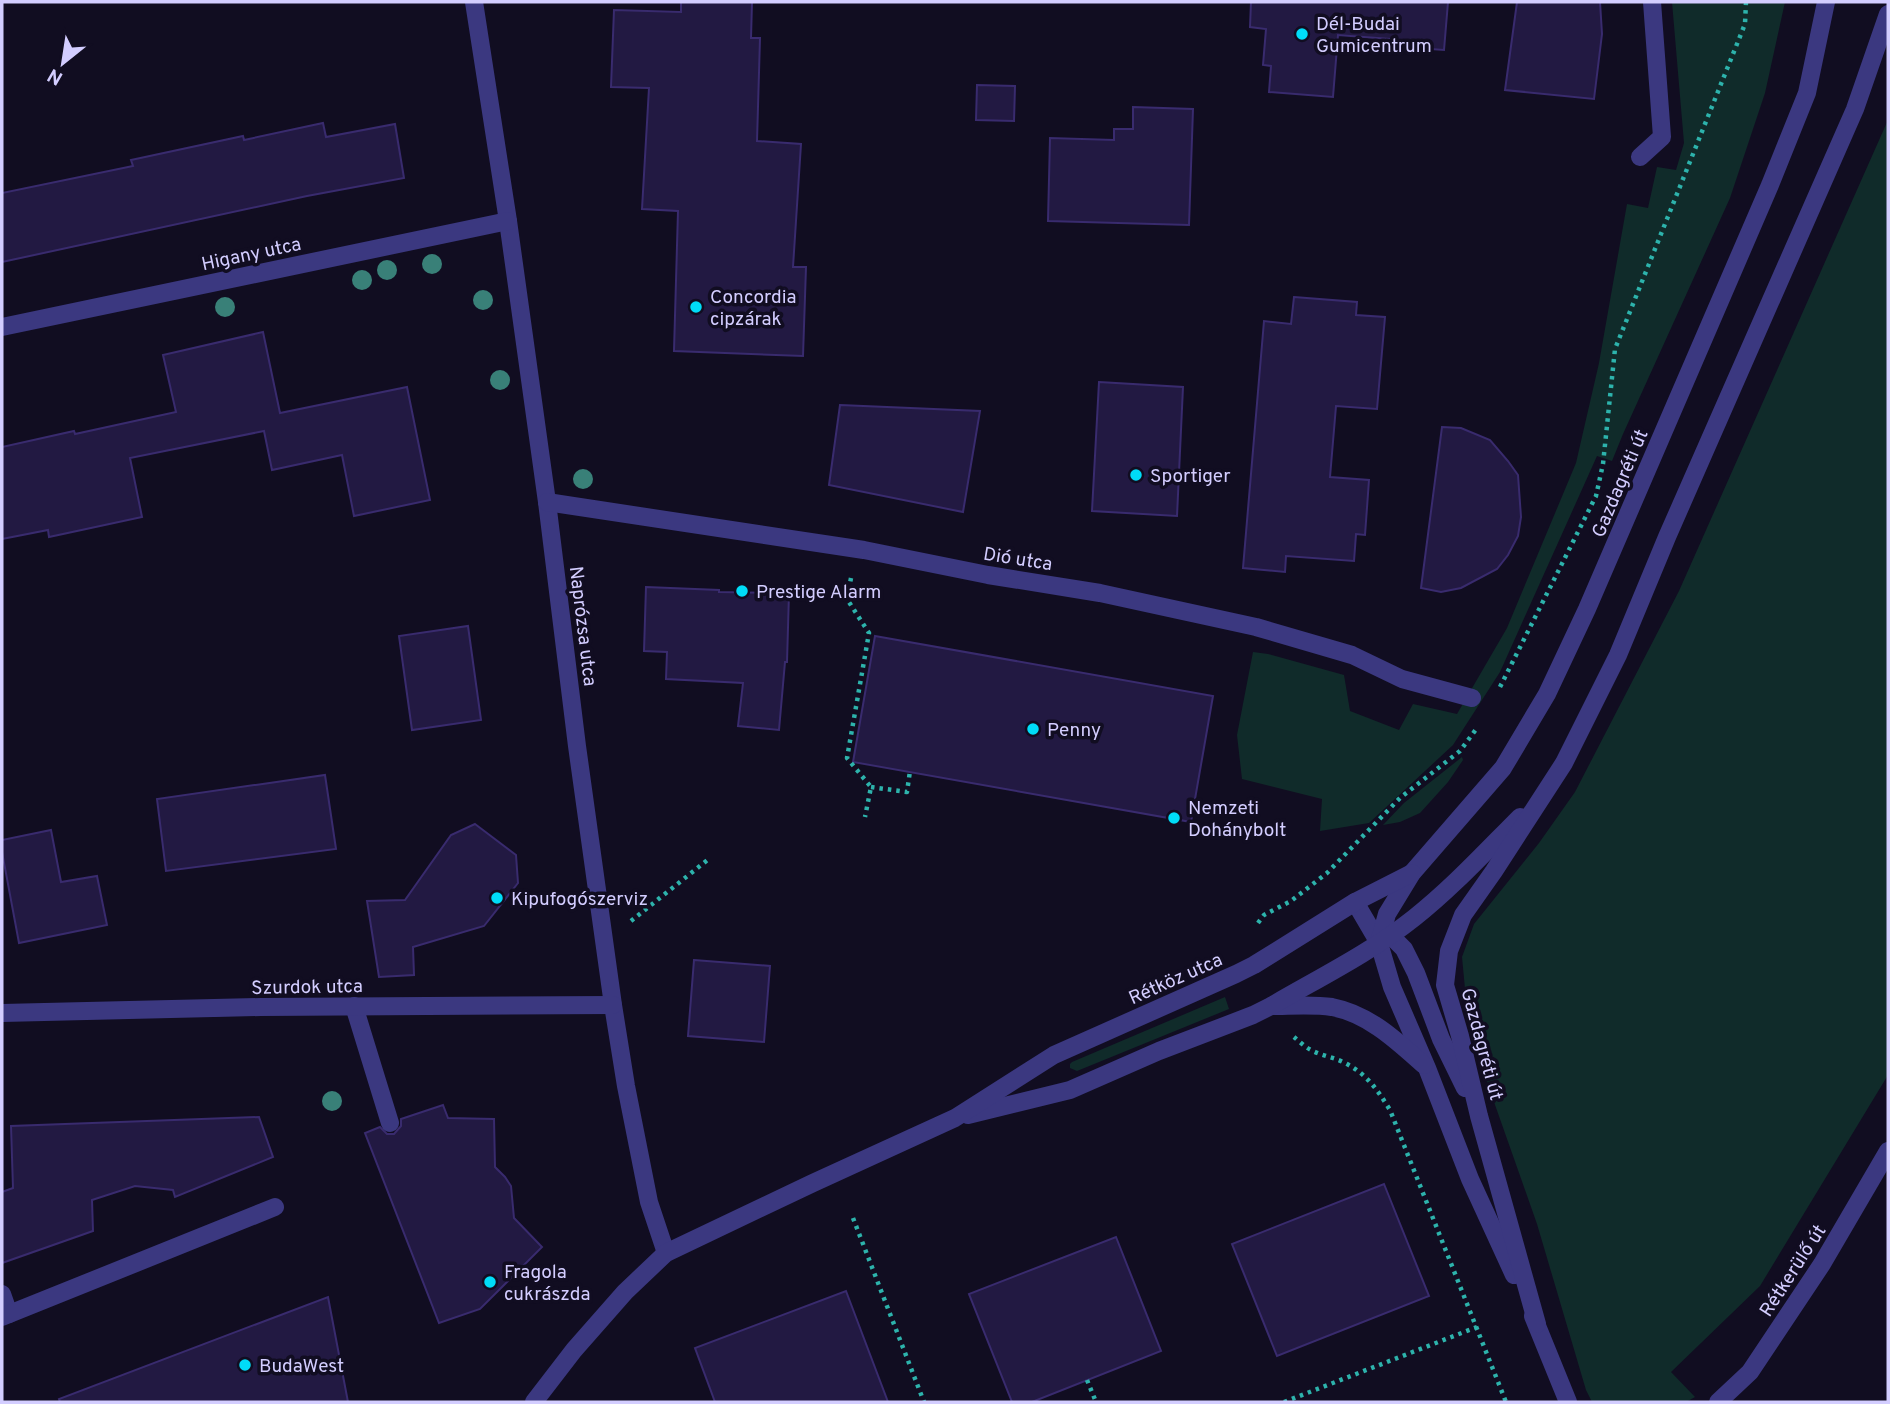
<svg xmlns="http://www.w3.org/2000/svg" width="1890" height="1404" font-family="Overpass,sans-serif">
<rect width="100%" height="100%" fill="#110d21"/>
<!-- green -->
<g fill="#102b2a">
<polygon points="1672,2 1785,2 1765,93 1730,198 1623,434 1612,461 1597,456 1500,672 1453,745 1369,823 1320,831 1322,799 1242,779 1237,735 1253,652 1268,654 1344,675 1350,711 1399,730 1413,704 1457,714 1507,628 1576,463 1599,363 1627,204 1648,208 1657,167 1676,170 1684,143"/>
<polygon points="1888,120 1888,1075 1760,1286 1671,1372 1695,1397 1686,1402 1592,1402 1586,1390 1537,1224 1469,1031 1462,957 1474,924 1539,843 1575,792 1679,591"/>
<polygon points="1462,757 1463,760 1448,782 1420,813 1400,822 1383,825 1404,803"/>
<polygon points="1225,997 1229,1009 1077,1071 1070,1068 1070,1064 1072,1062"/>
</g>
<!-- building -->
<g fill="#221942" stroke="#392b6e" stroke-width="2">
<polygon points="681,2 752,2 751,38 760,38 757,141 801,144 793,267 806,267 803,356 674,351 678,211 642,209 649,88 611,87 614,10 681,12"/>
<polygon points="1251,2 1448,2 1444,50 1402,47 1403,40 1338,35 1333,97 1269,92 1271,66 1263,65 1266,29 1250,27"/>
<polygon points="1517,2 1600,2 1602,34 1594,99 1505,90"/>
<polygon points="977,85 1015,86 1014,121 976,120"/>
<polygon points="1133,107 1193,109 1189,225 1048,221 1050,138 1114,140 1114,129 1133,129"/>
<polygon points="323,123 326,137 395,124 404,178 307,196 2,262 2,193 133,166 131,160 243,136 244,140"/>
<polygon points="1294,297 1357,302 1356,315 1385,317 1377,409 1336,406 1330,477 1369,480 1365,535 1356,534 1354,561 1286,556 1285,572 1243,568 1264,321 1291,324"/>
<polygon points="263,332 280,413 407,387 430,500 354,516 342,455 272,470 264,431 130,458 142,517 49,537 48,530 2,539 2,447 74,431 75,434 176,412 163,355"/>
<polygon points="1099,382 1183,387 1177,516 1092,511"/>
<polygon points="840,405 980,411 963,512 829,485"/>
<polygon points="1442,427 1461,428 1490,440 1508,461 1518,475 1521,517 1518,536 1508,555 1497,569 1461,588 1441,592 1421,588"/>
<polygon points="646,587 719,590 719,592 789,593 787,662 785,662 779,730 738,726 743,683 666,679 667,652 644,651"/>
<polygon points="468,626 481,720 412,730 399,636"/>
<polygon points="875,636 1213,696 1191,822 853,762"/>
<polygon points="325,775 336,849 166,871 157,799"/>
<polygon points="475,824 516,855 518,883 484,926 413,947 414,975 379,977 367,901 405,900 451,835"/>
<polygon points="51,830 61,882 97,876 107,925 19,943 2,852 2,840"/>
<polygon points="694,960 770,966 764,1042 688,1036"/>
<polygon points="443,1105 448,1118 494,1119 495,1167 505,1177 511,1186 514,1218 542,1247 480,1309 439,1323 365,1133 380,1127 387,1134 394,1134 401,1126 401,1119"/>
<polygon points="259,1117 273,1157 175,1197 173,1190 135,1186 92,1200 93,1231 2,1263 2,1192 13,1188 11,1126"/>
<polygon points="1384,1184 1429,1296 1277,1356 1232,1244"/>
<polygon points="1116,1237 1161,1351 1032,1402 1012,1402 969,1294"/>
<polygon points="846,1291 888,1402 715,1402 695,1348"/>
<polygon points="328,1297 348,1402 60,1402 59,1399"/>
</g>
<g fill="none" stroke-linecap="round" stroke-linejoin="round">
<!-- path -->
<g stroke="#2db3ac" stroke-width="4.5" stroke-dasharray="3.5 5" stroke-linecap="butt">
<polyline points="851,578 847,599 869,633 847,758 871,787 865,817"/>
<polyline points="1500,687 1596,496 1603,464 1615,349 1745,24 1746,2"/>
<polyline points="871,787 907,792 910,771"/>
<polyline points="631,921 710,858"/>
<polyline points="1258,923 1264,915 1291,901 1327,873 1400,798 1460,751 1477,728"/>
<path d="M1294 1037C1299 1041 1305 1047 1311 1050 1322 1056 1333 1057 1343 1062 1366 1073 1377 1089 1390 1110L1506 1402"/>
<polyline points="853,1218 924,1402"/>
<polyline points="1087,1380 1096,1402"/>
<polyline points="1284,1402 1477,1327"/>
</g>
<!-- minor -->
<g stroke="#3b3880" stroke-width="18">
<polyline points="474,2 508,221 547,502 577,746 613,1005 626,1086 649,1202 666,1253"/>
<polyline points="1640,157 1662,137 1652,2"/>
<polyline points="2,327 508,221"/>
<polyline points="547,502 864,550 988,575 1100,593 1256,627 1352,655 1402,679 1472,698"/>
<polyline points="1355,902 1379,943 1392,987 1427,1068 1470,1179 1514,1275"/>
<polyline points="1383,928 1404,949 1416,973 1441,1039 1465,1088"/>
<polyline points="1379,943 1387,914 1412,873 1503,768 1547,694 1587,609 1770,185 1807,93 1826,2"/>
<polyline points="354,1006 390,1123"/>
<path d="M1271 1006C1290 1006 1313 1004 1332 1007 1369 1014 1397 1041 1424 1065"/>
<polyline points="2,1013 261,1007 613,1005"/>
<path d="M968 1115 1070 1090 1159 1051 1253 1015 1271 1006C1319 978 1370 953 1414 918 1452 888 1485 852 1520 817"/>
<polyline points="2,1294 9,1314"/>
<polyline points="1533,1316 1568,1402"/>
<polyline points="2,1317 275,1207"/>
<polyline points="1537,1324 1479,1116 1460,1036 1445,985 1449,951 1463,915 1494,871 1564,763 1618,655 1667,537 1855,109 1888,14"/>
<polyline points="534,1402 574,1350 625,1292 666,1253 813,1183 955,1118 1054,1055 1236,974 1254,965 1355,902 1412,873"/>
<polyline points="1718,1402 1750,1372 1822,1264 1888,1151"/>
</g>
</g>
<!-- trees -->
<g fill="#398078">
<circle cx="432" cy="264" r="10"/>
<circle cx="387" cy="270" r="10"/>
<circle cx="362" cy="280" r="10"/>
<circle cx="483" cy="300" r="10"/>
<circle cx="225" cy="307" r="10"/>
<circle cx="500" cy="380" r="10"/>
<circle cx="583" cy="479" r="10"/>
<circle cx="332" cy="1101" r="10"/>
</g>
<!-- markers -->
<g fill="#00dcf8" stroke="#110d21" stroke-width="2.5">
<circle cx="1302" cy="34" r="7"/>
<circle cx="696" cy="307" r="7"/>
<circle cx="1136" cy="475" r="7"/>
<circle cx="742" cy="591" r="7"/>
<circle cx="1033" cy="729" r="7"/>
<circle cx="1174" cy="818" r="7"/>
<circle cx="497" cy="898" r="7"/>
<circle cx="490" cy="1282" r="7"/>
<circle cx="245" cy="1365" r="7"/>
</g>
<g text-anchor="middle" stroke-width="7" stroke-linejoin="round" paint-order="stroke">
<!-- poi labels -->
<g font-size="19" fill="#d3cdff" stroke="#110d21" text-anchor="start">
<text x="1316" y="30">Dél-Budai<tspan x="1316" dy="22">Gumicentrum</tspan></text>
<text x="710" y="303">Concordia<tspan x="710" dy="22">cipzárak</tspan></text>
<text x="1150" y="482">Sportiger</text>
<text x="756" y="598">Prestige Alarm</text>
<text x="1047" y="736">Penny</text>
<text x="1188" y="814">Nemzeti<tspan x="1188" dy="22">Dohánybolt</tspan></text>
<text x="511" y="905">Kipufogószerviz</text>
<text x="504" y="1278">Fragola<tspan x="504" dy="22">cukrászda</tspan></text>
<text x="259" y="1372">BudaWest</text>
</g>
<!-- street labels -->
<g font-size="19" fill="#d3cdff" stroke="#110d21">
<text transform="translate(251 253) rotate(-12)" y="7">Higany utca</text>
<text transform="translate(1619 483) rotate(-67)" y="7">Gazdagréti út</text>
<text transform="translate(1018 558) rotate(9)" y="7">Dió utca</text>
<text transform="translate(584 626) rotate(83)" y="7">Naprózsa utca</text>
<text transform="translate(1175 978) rotate(-24)" y="7">Rétköz utca</text>
<text transform="translate(307 986) rotate(-1)" y="7">Szurdok utca</text>
<text transform="translate(1483 1044) rotate(75)" y="7">Gazdagréti út</text>
<text transform="translate(1792 1270) rotate(-57)" y="7">Rétkerülő út</text>
</g>
</g>
<!-- border -->
<rect width="1890" height="1404" fill="none" stroke="#d3cdff" stroke-width="7"/>
<!-- north arrow -->
<g transform="translate(63 63) rotate(210)" stroke="#110d21" stroke-width="5" paint-order="stroke">
<path d="M0-5L12 26L0 18L-12 26Z" fill="#d3cdff"/>
<text y="-10" font-size="19" font-weight="bold" text-anchor="middle" fill="#d3cdff">N</text>
</g>
</svg>
